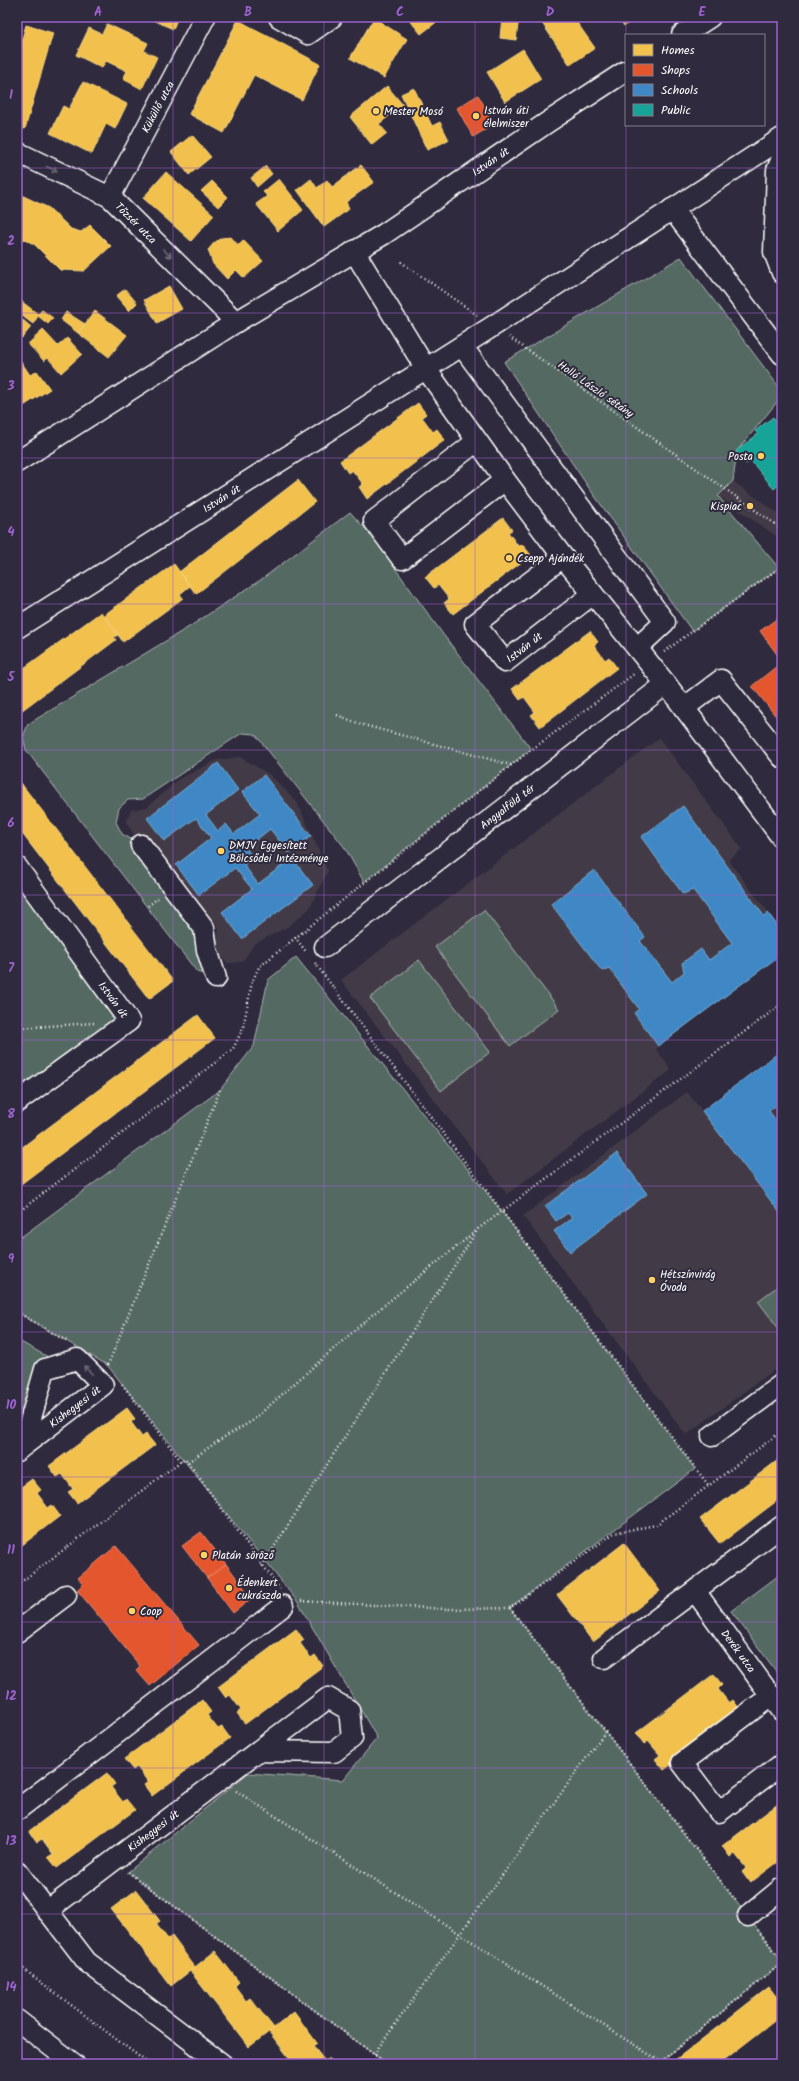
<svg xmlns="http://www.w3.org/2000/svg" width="799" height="2081" font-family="Kalam,sans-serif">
<rect width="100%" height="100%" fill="#2f2a3d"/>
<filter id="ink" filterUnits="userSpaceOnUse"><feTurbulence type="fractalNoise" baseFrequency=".025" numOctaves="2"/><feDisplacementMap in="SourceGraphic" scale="8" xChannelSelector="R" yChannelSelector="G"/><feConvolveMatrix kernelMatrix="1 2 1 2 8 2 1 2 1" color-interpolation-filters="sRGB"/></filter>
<g filter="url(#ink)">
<!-- built -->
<g fill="#433b47">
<polygon points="694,454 782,516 782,540 718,496"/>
<polygon points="659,738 742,849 728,860 782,930 782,953 656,1049 671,1070 507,1194 341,980"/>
<polygon points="240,757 270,775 297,802 328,871 309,909 289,926 254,944 242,962 227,963 216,950 219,928 195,900 147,837 134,835 126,822 131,810 147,807 179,779 217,760"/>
<polygon points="782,1050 782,1364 686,1435 523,1216 687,1092 702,1111"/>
</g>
<!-- green -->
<g fill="#546963" stroke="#aab4b1">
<polygon points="681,257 782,391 782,396 737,451 733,481 718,496 779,568 692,631 589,488 504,362"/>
<polygon points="350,512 371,535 442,633 531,749 364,882 345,848 255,734 242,733 143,799 128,800 119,808 116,822 122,834 141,845 204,928 216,978 197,972 26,750 23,737 28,724 189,627 262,579"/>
<polygon points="17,867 129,1021 17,1103"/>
<polygon points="484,910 559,1009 510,1046 435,947"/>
<polygon points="296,957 503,1213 695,1469 510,1608 782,1961 782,1963 658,2064 387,2064 128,1872 248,1773 343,1780 377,1738 297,1601 107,1365 17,1312 17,1240 220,1090 254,1046 268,980"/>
<polygon points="419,960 490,1052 441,1091 370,998"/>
<polygon points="782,1283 782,1333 758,1301"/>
<polygon points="17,1340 61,1364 45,1369 17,1451"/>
<polygon points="782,1573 782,1679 731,1611"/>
</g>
<!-- homes -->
<g fill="#f2c14e" stroke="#f6d483">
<polygon points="146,17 178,17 173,29"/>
<polygon points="407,17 443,17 421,34"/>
<polygon points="502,17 519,17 516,40 500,38"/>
<polygon points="538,17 573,17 595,48 570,65"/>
<polygon points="618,17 637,17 624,26"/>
<polygon points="374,18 407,39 384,78 350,58"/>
<polygon points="238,20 320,64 302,100 254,75 224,133 189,114"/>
<polygon points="107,24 148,43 144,51 157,57 142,89 123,79 127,71 106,61 102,68 76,55 89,28 102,34"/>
<polygon points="26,25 53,33 25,129 17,127 17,56"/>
<polygon points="523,49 541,79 505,102 487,72"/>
<polygon points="83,82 127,104 115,129 106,124 92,154 50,133 63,106 69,109"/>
<polygon points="387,86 403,105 379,124 387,133 372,145 350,117"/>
<polygon points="414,88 432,126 440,122 449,140 427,150 401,94"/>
<polygon points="192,135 211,157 189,175 171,152"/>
<polygon points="361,165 374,182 346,202 349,209 324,227 297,190 311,179 317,188 327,180 332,187"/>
<polygon points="266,166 272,174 257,187 251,178"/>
<polygon points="166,172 214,215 191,241 143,198"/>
<polygon points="279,179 303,210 278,231 256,204 267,196 263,192"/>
<polygon points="212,181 228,197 218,207 201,191"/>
<polygon points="17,193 49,208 71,229 81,232 90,225 111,246 84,271 60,270 34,244 17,236"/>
<polygon points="231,237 238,245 243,240 263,261 244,278 236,270 227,279 213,264 208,250 214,243 221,238"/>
<polygon points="169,286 182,309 157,323 144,300"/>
<polygon points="125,289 137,303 129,311 116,296"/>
<polygon points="17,298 38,314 42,310 53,318 48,324 38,316 33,324 17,312"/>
<polygon points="95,311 127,335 109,357 78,333"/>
<polygon points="66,312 85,324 78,333 61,320"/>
<polygon points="23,320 31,327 22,338 17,334 17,327"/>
<polygon points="43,330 58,346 67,338 82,354 61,373 48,358 44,361 28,344"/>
<polygon points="18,357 30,375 37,371 50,389 22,407 17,399"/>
<polygon points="418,403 426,414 422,417 433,432 437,429 445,440 367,499 359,487 363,484 352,470 348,473 340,461"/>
<polygon points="298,480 315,502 196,594 179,572"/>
<polygon points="503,518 512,530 508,532 519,547 522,544 531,555 453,614 444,603 449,599 438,585 434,588 425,577"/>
<polygon points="174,564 190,586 180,594 183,598 123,642 104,615"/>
<polygon points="101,612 118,635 114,637 116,640 17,714 17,673"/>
<polygon points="590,631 598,642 594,645 605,660 609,657 617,668 540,727 531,715 535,712 524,697 520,700 512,689"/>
<polygon points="17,778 173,981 149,999 17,827"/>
<polygon points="198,1015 215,1038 17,1187 17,1151"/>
<polygon points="127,1408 135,1419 131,1422 142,1437 146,1434 155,1445 77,1503 68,1492 73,1489 62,1474 57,1477 49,1466"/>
<polygon points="782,1457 782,1497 720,1544 700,1519"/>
<polygon points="32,1479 41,1490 37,1493 48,1508 52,1505 60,1516 17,1549 17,1490"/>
<polygon points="624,1543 660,1591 593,1642 557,1595"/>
<polygon points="296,1629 304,1640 300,1643 311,1658 315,1655 323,1666 245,1724 237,1713 241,1710 230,1695 226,1698 218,1687"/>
<polygon points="714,1674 722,1685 718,1689 729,1703 733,1700 742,1712 664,1770 655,1759 660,1755 648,1741 644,1744 636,1733"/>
<polygon points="202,1700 211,1712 207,1715 218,1729 222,1727 230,1738 152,1796 144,1785 148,1782 137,1767 133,1770 124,1759"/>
<polygon points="107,1773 115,1784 111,1787 123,1802 126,1799 135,1810 57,1868 48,1857 53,1854 42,1839 37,1842 29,1831"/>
<polygon points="782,1801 782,1859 750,1883 742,1872 746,1868 735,1854 730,1857 722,1846"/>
<polygon points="136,1890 160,1921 156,1924 168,1939 172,1936 195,1967 171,1986 111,1909"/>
<polygon points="215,1951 239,1982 235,1986 246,2001 250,1998 274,2028 249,2047 190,1971"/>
<polygon points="769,1987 782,2004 782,2015 719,2064 670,2064"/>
<polygon points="294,2012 317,2043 313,2046 325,2061 329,2058 333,2064 294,2064 269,2032"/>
</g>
<!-- shops -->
<g fill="#e4572e" stroke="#ec896d">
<polygon points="478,95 495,124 473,137 457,108"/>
<polygon points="782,615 782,661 760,631"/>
<polygon points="782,662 782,724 752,686"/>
<polygon points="201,1532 226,1564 207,1578 182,1546"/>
<polygon points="116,1546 199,1645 150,1686 136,1670 140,1666 77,1590 83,1584 78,1578"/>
<polygon points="226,1564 252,1598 233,1613 207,1578"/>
</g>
<!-- schools -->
<g fill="#3f88c5" stroke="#79acd6">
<polygon points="218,763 238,790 206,815 218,831 226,824 234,834 260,814 242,792 264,775 311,836 289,853 270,829 246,848 253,858 244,865 258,884 292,858 313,885 242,939 222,912 252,889 235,868 199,895 176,865 211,838 196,818 164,841 147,818"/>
<polygon points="683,806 764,916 768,913 782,932 782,954 658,1046 634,1013 639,1009 609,968 602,971 551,904 594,870 645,937 640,941 672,982 684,972 682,963 701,949 709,960 732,943 693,890 683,894 641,837"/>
<polygon points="782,1050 782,1101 769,1111 782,1128 782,1212 780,1213 702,1111"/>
<polygon points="617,1153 647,1194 570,1252 554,1231 572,1218 568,1213 556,1221 545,1206"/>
</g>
<!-- public -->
<polygon fill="#17a398" stroke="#5dbfb7" points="773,417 782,429 782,487 780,484 774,489 751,461 746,464 736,451 758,434 755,431"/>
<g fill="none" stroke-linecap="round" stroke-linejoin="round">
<!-- minor casing -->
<g stroke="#fff" stroke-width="23">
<g id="minor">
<polyline points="279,17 308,34 332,17"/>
<polyline points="682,35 710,17"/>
<path id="s1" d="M17 152 110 197 236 322"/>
<polyline points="782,158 777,170 774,252 782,273"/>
<path id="s2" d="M110 197 205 17"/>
<polyline points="672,209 782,354"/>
<polyline points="354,251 426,369 505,480 563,557 666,684 782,838"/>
<polyline points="462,346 665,622 637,648"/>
<polyline points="477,441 374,521 402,559 505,480"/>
<path id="s3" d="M17 462 236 322 384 234 548 122 626 71"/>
<path id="s4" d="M563 557 475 624 505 662 593 594"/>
<path id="s5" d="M17 628 493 326 782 138"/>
<polyline points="684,708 721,680 782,757"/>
<polyline points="141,845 204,928 207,950 216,978"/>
<path id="s6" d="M17 867 129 1021 17 1102"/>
<path id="s7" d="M325 947 666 684"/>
<polyline points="712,1436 782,1384"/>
<path id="s8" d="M17 1451 23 1446 103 1385 77 1359 45 1369 23 1446"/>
<path id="s9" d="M695 1591 782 1711"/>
<polyline points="17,1632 66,1595"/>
<polyline points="604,1658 782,1526"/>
<polyline points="771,1696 682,1763 719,1812 782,1764"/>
<polyline points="17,1810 283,1606"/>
<polyline points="17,1871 87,1962 222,2064"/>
<path id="s10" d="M47 1911 328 1698 349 1710 352 1738 334 1752 260 1751"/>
<polyline points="748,1916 782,1888"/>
<polyline points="17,2020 74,2064"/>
</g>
</g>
<!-- path -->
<g stroke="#fff" stroke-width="2.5" stroke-dasharray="1 3" stroke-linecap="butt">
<polyline points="401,262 477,315"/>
<polyline points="509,337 782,529"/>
<polyline points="664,652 779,568 782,570"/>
<polyline points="337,715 360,724 511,765"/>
<polyline points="148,906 158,898"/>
<polyline points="295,937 307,953"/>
<polyline points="315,963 709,1486"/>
<polyline points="17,1028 94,1023"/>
<polyline points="17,1213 233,1049 243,1028 252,982 259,967 523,756 634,674"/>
<polyline points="17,1312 68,1342"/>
<polyline points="108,1365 220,1090"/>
<polyline points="122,1384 181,1461"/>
<polyline points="188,1462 221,1439 252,1421 372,1315 476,1231"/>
<polyline points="262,1566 478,1229 782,1004"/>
<polyline points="17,1585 185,1458 280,1589"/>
<polyline points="301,1601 447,1609 510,1608 614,1533 656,1525 782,1431"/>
<polyline points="510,1608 737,1902"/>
<polyline points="236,1791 661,2062"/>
<polyline points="128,1872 387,2064"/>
<polyline points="758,1930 782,1961"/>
<polyline points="17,1964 149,2064"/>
<polyline points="375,2055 379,2047 605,1732"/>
<polyline points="658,2064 782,1963"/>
</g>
<!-- minor -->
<use href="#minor" stroke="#2f2a3d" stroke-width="20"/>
</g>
<!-- one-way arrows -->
<defs><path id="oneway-shaft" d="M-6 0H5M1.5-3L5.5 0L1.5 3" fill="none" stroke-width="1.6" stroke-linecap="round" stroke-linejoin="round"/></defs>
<g stroke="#6d6a77">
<use href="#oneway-shaft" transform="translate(52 169) rotate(26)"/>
<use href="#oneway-shaft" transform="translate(167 253) rotate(45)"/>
<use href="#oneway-shaft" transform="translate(88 1370) rotate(-135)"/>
</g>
</g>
<!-- grid -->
<path fill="none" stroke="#9c61cf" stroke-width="1" stroke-opacity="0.55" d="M173 17V2064M324 17V2064M475 17V2064M626 17V35M626 35V125M626 125V2064M17 168H782M17 313H782M17 458H782M17 604H782M17 750H782M17 895H782M17 1040H782M17 1186H782M17 1332H782M17 1477H782M17 1622H782M17 1768H782M17 1914H782"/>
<!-- markers -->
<g fill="#ffd166" stroke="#2f2a3d" stroke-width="1.5">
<circle cx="376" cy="111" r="4"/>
<circle cx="476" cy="116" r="4"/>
<circle cx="761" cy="456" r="4"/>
<circle cx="750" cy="506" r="4"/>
<circle cx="509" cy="558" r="4"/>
<circle cx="221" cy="851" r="4"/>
<circle cx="652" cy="1280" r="4"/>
<circle cx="204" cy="1555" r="4"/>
<circle cx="229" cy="1588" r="4"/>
<circle cx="132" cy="1611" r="4"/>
</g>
<g text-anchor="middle" stroke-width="4" stroke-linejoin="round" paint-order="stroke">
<!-- street labels -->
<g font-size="11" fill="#fff" stroke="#2f2a3d">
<text dy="4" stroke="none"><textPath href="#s2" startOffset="102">Küküllő utca</textPath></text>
<text dy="4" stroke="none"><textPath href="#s3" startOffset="561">István út</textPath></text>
<text dy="4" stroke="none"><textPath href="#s1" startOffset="140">Tőzsér utca</textPath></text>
<text transform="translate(596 389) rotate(35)" y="4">Holló László sétány</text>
<text dy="4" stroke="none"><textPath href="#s5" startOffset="242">István út</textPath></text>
<text dy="4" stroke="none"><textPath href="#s4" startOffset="183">István út</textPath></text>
<text dy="4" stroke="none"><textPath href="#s7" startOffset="230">Angyalföld tér</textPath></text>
<text dy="4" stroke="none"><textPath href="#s6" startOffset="164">István út</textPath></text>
<text dy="4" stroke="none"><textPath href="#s8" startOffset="73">Kishegyesi út</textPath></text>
<text dy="4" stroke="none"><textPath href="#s9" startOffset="74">Derék utca</textPath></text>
<text dy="4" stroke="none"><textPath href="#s10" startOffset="133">Kishegyesi út</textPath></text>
</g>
<!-- poi labels -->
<g font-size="11" fill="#fff" stroke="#2f2a3d" text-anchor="start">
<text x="484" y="114">István úti<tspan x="484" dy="13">élelmiszer</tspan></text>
<text x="384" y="115">Mester Mosó</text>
<text x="753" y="460" text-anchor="end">Posta</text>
<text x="742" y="510" text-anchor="end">Kispiac</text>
<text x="517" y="562">Csepp Ajándék</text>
<text x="229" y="849">DMJV Egyesített<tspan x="229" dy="13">Bölcsődei Intézménye</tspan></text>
<text x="660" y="1278">Hétszínvirág<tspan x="660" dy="13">Óvoda</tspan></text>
<text x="212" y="1559">Platán söröző</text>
<text x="237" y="1586">Édenkert<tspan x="237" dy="13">cukrászda</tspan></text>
<text x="140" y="1615">Coop</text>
</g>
</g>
<!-- margin -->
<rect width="799" height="2081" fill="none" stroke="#2f2a3d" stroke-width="44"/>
<!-- legend -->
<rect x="625" y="34" width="140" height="92" fill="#2f2a3d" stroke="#827f8b"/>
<rect x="633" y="44" width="20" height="12" fill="#f2c14e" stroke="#827f8b"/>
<text x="661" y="54" font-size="12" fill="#ffffff">Homes</text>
<rect x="633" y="64" width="20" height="12" fill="#e4572e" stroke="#827f8b"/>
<text x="661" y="74" font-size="12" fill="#ffffff">Shops</text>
<rect x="633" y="84" width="20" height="12" fill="#3f88c5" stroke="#827f8b"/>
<text x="661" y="94" font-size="12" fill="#ffffff">Schools</text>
<rect x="633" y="104" width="20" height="12" fill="#17a398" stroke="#827f8b"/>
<text x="661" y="114" font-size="12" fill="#ffffff">Public</text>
<rect x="22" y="22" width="755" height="2037" fill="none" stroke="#9c61cf" stroke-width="1.5"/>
<g font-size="13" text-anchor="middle" font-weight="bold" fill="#9c61cf">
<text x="98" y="16">A</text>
<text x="248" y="16">B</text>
<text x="400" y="16">C</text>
<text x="550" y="16">D</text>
<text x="702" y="16">E</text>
<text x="11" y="99">1</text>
<text x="11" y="245">2</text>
<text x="11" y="390">3</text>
<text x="11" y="536">4</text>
<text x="11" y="681">5</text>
<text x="11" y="827">6</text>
<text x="11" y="972">7</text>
<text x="11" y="1118">8</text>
<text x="11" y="1263">9</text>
<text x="11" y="1409">10</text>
<text x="11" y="1554">11</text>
<text x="11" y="1700">12</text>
<text x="11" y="1845">13</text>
<text x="11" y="1991">14</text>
</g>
</svg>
